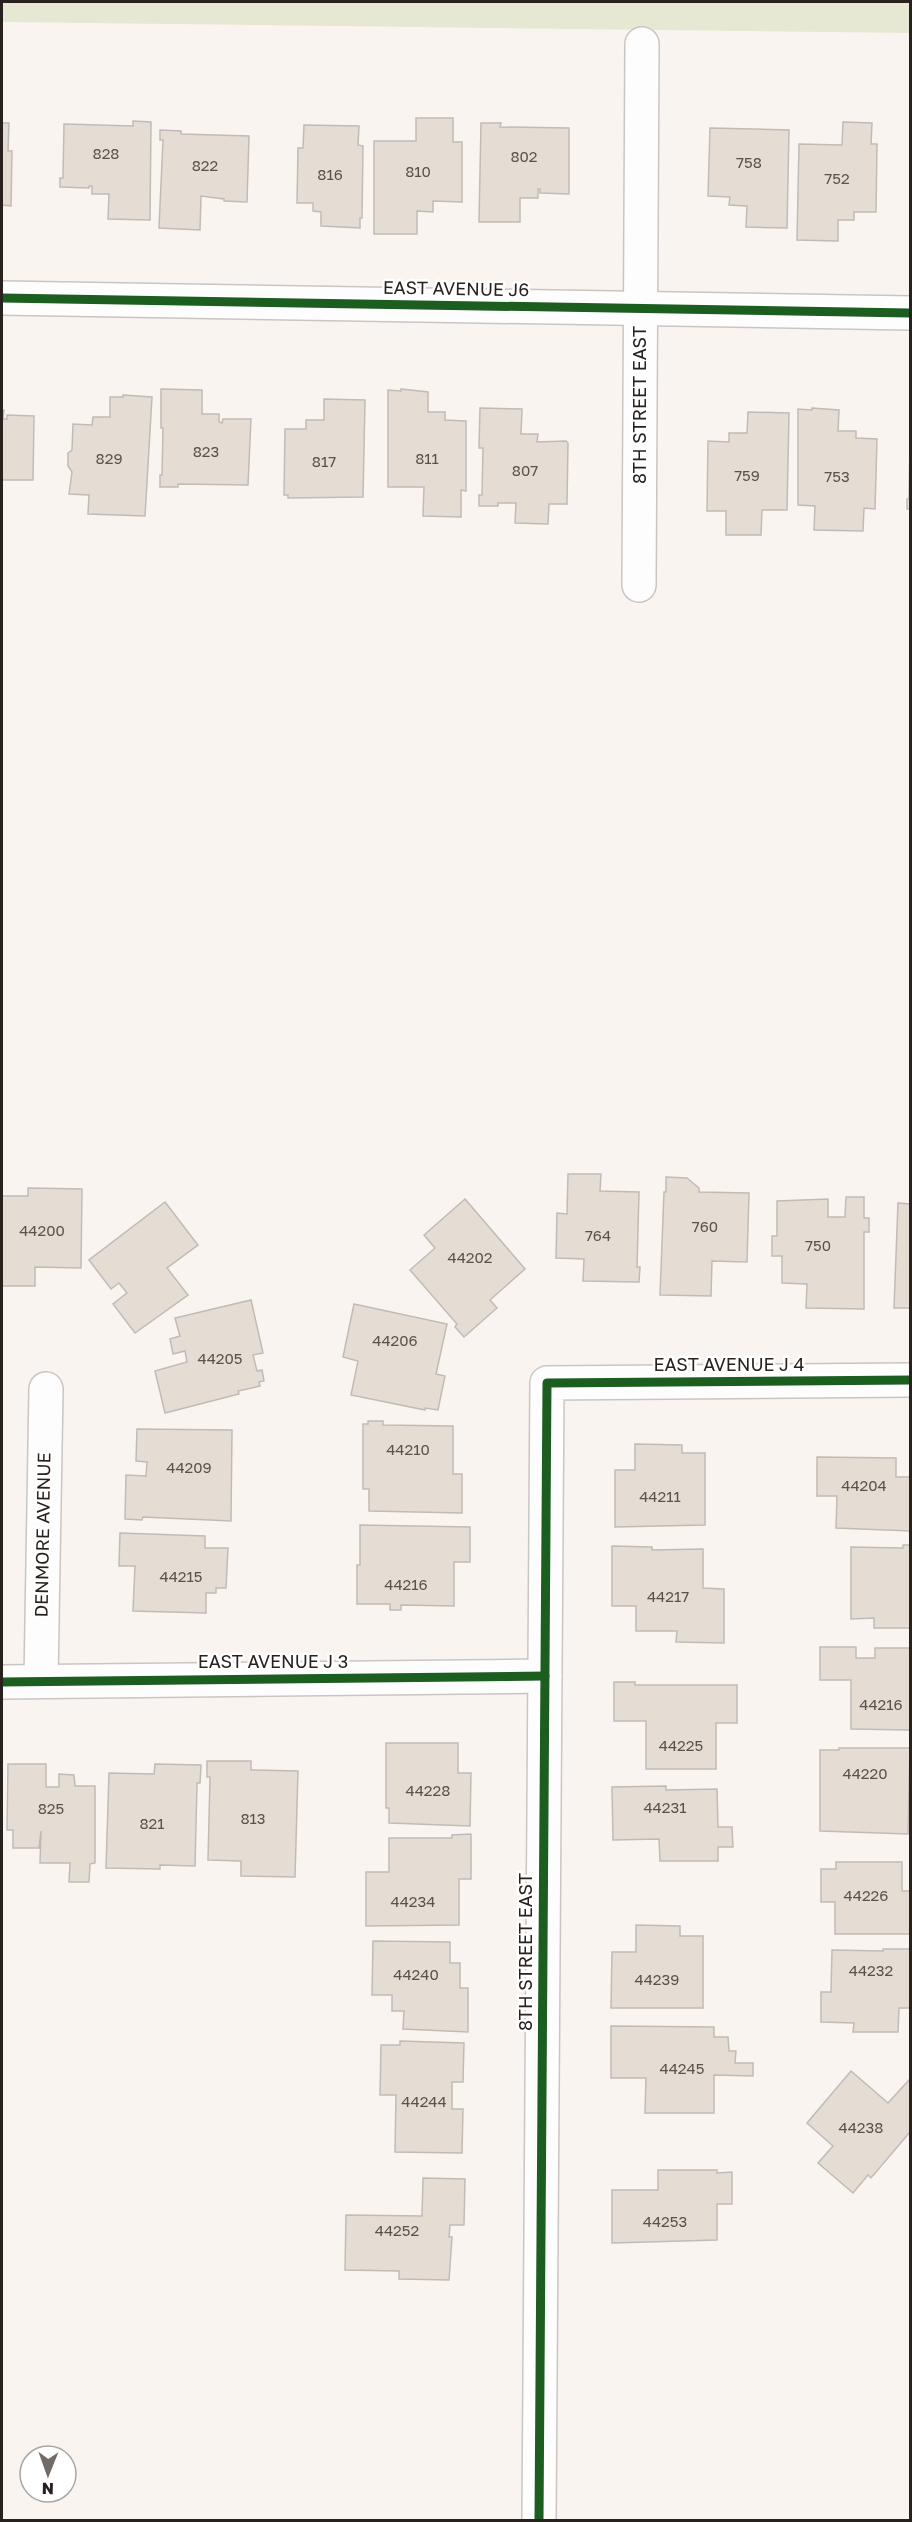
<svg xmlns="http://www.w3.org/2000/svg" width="912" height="2522" font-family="'Golos Text',sans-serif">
<rect width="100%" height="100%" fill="#faf4f0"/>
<!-- grass -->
<polygon fill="#e7e8d3" points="2,2 910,2 910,33 2,22"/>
<!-- building -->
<g fill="#e5dcd4" stroke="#c1bbb7" stroke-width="1.5">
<polygon points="416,118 453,118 453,142 462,142 462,202 433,201 433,212 417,211 417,234 374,234 374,141 416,141"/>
<polygon points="133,121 151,122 150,220 108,219 109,194 92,194 92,186 89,186 89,188 60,187 60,178 63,178 64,124 133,126"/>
<polygon points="843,122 872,123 871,144 877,144 876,212 854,212 854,220 838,220 838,241 797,240 799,144 842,145"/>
<polygon points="2,123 9,123 8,151 12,151 11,206 2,205"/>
<polygon points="481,123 501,123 500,127 569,128 569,194 540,193 540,189 538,189 538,198 520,198 520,222 479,222"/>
<polygon points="304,125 359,126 358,145 363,146 362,218 360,218 360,228 321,226 321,212 313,211 313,203 297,203 298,148 303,148"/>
<polygon points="710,128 789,130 787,228 746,227 747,206 729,205 730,197 708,196"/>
<polygon points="160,130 181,131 181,134 249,136 247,202 224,201 224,199 201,196 200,230 159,228 163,140 160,140"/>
<polygon points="161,389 202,390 202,414 219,414 219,422 222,423 223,419 251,419 248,485 178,484 178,487 160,487 160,475 162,475 163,428 161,428"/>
<polygon points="401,389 428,392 428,412 445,412 445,420 466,421 466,491 461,490 461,517 423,516 424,487 388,487 388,390 401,391"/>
<polygon points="123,395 152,397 145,516 88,514 89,495 69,494 72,472 68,466 68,453 72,450 73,424 92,425 93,417 110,417 110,397 123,397"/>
<polygon points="324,399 365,400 363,497 288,498 288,495 284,495 285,429 306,429 306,420 324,420"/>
<polygon points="480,408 522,409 521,434 538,434 537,442 566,441 568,443 567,504 549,504 548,524 515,523 516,503 498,503 498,506 479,506 479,495 482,495 483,448 479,448"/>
<polygon points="812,408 839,410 838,431 856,431 856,438 877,439 875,509 864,508 863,531 814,530 815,506 798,505 798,409 812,410"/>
<polygon points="2,410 4,410 3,419 7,419 7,415 34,416 33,480 2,480"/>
<polygon points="748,412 789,413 787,510 762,510 761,535 726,535 726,511 707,511 708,441 729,442 729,433 747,433"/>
<polygon points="910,441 910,509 907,509 907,499 909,499"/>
<polygon points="568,1174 601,1174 600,1191 639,1192 637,1267 640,1267 639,1282 583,1281 584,1259 556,1258 557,1213 567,1214"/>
<polygon points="666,1177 687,1178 699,1188 699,1192 749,1193 747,1262 712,1261 711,1296 660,1295 664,1192 666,1192"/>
<polygon points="28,1188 82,1189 81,1268 35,1267 35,1286 2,1286 2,1196 28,1196"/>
<polygon points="846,1197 864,1197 864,1218 869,1218 869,1232 864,1232 864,1309 806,1308 807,1284 782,1283 782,1256 772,1256 772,1236 777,1236 777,1201 828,1199 828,1217 845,1217"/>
<polygon points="465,1199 525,1269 490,1300 497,1308 464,1337 455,1327 457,1324 410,1270 435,1248 424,1235"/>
<polygon points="165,1202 198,1245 167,1268 188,1295 135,1333 113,1304 127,1293 119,1283 111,1289 89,1260"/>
<polygon points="898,1203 910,1204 910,1308 894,1308"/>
<polygon points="251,1300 263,1353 253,1355 257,1371 262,1370 264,1381 259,1382 260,1386 238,1391 239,1394 165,1413 155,1371 187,1362 185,1351 173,1354 170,1339 180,1336 175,1318"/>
<polygon points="354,1304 447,1324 436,1374 445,1376 438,1410 425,1408 425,1410 351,1395 358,1361 343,1357"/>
<polygon points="368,1421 383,1421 383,1425 453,1426 453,1474 462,1474 462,1513 369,1511 369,1489 363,1489 363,1424 368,1424"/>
<polygon points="137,1429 232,1430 231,1521 143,1517 142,1520 125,1519 126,1475 146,1476 147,1462 136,1461"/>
<polygon points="635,1444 682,1445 682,1453 705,1453 705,1525 615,1527 615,1470 635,1470"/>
<polygon points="817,1457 896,1458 896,1477 910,1477 910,1531 836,1528 837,1496 817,1496"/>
<polygon points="360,1525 470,1527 470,1562 454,1562 454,1606 401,1605 401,1610 390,1610 390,1604 357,1604 357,1565 360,1565"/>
<polygon points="120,1533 205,1536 205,1548 228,1548 226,1588 216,1588 216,1593 206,1593 206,1613 133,1611 135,1566 119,1566"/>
<polygon points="903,1545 910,1545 910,1628 874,1628 874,1618 851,1619 851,1547 903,1548"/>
<polygon points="612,1546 652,1547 652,1550 703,1549 703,1588 724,1589 724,1643 676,1642 677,1631 636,1631 636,1606 612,1606"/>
<polygon points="820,1647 856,1647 856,1658 875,1658 875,1648 910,1648 910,1730 851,1729 851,1680 820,1680"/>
<polygon points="614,1682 635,1682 635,1685 737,1685 737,1723 716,1723 716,1769 646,1769 646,1721 614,1721"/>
<polygon points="386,1743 458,1743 458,1773 471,1773 470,1826 389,1823 389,1808 386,1808"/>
<polygon points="839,1748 910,1748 908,1834 820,1831 820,1750 839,1750"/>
<polygon points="207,1761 251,1761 251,1770 298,1771 295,1877 241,1876 241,1861 208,1860 210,1777 207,1777"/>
<polygon points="8,1764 46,1764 46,1787 59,1787 59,1774 74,1775 75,1786 95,1786 95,1863 90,1864 89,1882 69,1882 70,1863 40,1863 41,1831 39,1848 13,1848 13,1830 7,1830"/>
<polygon points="155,1764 201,1765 200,1783 197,1783 195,1866 160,1865 160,1869 106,1868 109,1773 154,1774"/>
<polygon points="666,1786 666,1790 717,1789 718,1827 732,1827 733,1847 718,1847 718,1861 660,1861 659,1839 613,1840 612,1787"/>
<polygon points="471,1834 471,1879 459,1879 459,1925 366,1926 366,1872 389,1872 389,1838 452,1838 452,1835"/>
<polygon points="836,1862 902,1862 902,1891 910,1891 910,1934 835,1934 835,1902 821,1902 821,1869 836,1869"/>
<polygon points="636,1925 680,1926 680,1936 703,1936 703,2008 611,2008 612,1952 636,1952"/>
<polygon points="373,1941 450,1942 450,1963 460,1963 460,1988 468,1988 468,2032 403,2029 404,2011 392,2011 392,1995 372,1995"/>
<polygon points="883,1949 910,1949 910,2008 899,2008 898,2032 853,2032 854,2023 821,2022 821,1992 831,1992 832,1950 883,1951"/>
<polygon points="611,2026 714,2027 714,2037 728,2037 729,2051 736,2051 735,2063 753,2063 753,2076 714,2075 714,2113 645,2113 646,2078 611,2078"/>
<polygon points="400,2041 464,2043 463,2082 452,2082 452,2109 463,2109 462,2153 395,2152 396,2095 380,2095 381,2045 400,2045"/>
<polygon points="851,2071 888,2103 910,2079 910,2132 871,2178 868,2175 853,2193 818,2163 833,2146 807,2123"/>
<polygon points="658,2170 717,2170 717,2173 732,2172 732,2204 717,2204 717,2240 612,2243 612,2190 658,2190"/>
<polygon points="423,2178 465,2179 464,2225 450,2225 449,2237 452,2237 449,2280 399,2279 399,2271 345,2270 346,2215 422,2216"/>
</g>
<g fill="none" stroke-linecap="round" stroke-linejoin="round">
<!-- street casing -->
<g stroke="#cbc5c2" stroke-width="36">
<g id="street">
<polyline points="2,298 910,313"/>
<polyline points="639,585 642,44"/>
<polyline points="41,1680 46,1389"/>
<polyline points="2,1682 545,1676"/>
<polyline points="539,2520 547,1383 910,1380"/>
</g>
</g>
<!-- street -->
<use href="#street" stroke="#fefdfd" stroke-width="33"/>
<!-- cycleway casing -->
<g stroke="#fff" stroke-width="13">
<g id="cycleway">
<polyline points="2,298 910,313"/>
<polyline points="2,1682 545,1676"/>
<polyline points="539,2520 547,1383 910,1380"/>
</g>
</g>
<!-- cycleway -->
<use href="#cycleway" stroke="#1b5e20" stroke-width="9"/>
</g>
<g text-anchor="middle" stroke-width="5" stroke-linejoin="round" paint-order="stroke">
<!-- number labels -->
<g font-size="15" fill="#59524d">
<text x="106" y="159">828</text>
<text x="524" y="162">802</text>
<text x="749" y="168">758</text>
<text x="205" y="171">822</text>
<text x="418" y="177">810</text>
<text x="330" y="180">816</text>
<text x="837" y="184">752</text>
<text x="206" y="457">823</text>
<text x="109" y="464">829</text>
<text x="427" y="464">811</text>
<text x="324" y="467">817</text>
<text x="525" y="476">807</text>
<text x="747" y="481">759</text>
<text x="837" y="482">753</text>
<text x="705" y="1232">760</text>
<text x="42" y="1236">44200</text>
<text x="598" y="1241">764</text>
<text x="818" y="1251">750</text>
<text x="470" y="1263">44202</text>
<text x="395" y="1346">44206</text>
<text x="220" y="1364">44205</text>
<text x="408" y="1455">44210</text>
<text x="189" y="1473">44209</text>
<text x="864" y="1491">44204</text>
<text x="660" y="1502">44211</text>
<text x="181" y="1582">44215</text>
<text x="406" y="1590">44216</text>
<text x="668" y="1602">44217</text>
<text x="881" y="1710">44216</text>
<text x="681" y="1751">44225</text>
<text x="865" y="1779">44220</text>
<text x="428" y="1796">44228</text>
<text x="665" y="1813">44231</text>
<text x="51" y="1814">825</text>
<text x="253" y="1824">813</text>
<text x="152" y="1829">821</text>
<text x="866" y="1901">44226</text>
<text x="413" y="1907">44234</text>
<text x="871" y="1976">44232</text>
<text x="416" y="1980">44240</text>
<text x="657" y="1985">44239</text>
<text x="682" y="2074">44245</text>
<text x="424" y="2107">44244</text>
<text x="861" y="2133">44238</text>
<text x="665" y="2227">44253</text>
<text x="397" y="2236">44252</text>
</g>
<!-- street labels -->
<g font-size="18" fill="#28211d" stroke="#fff">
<text transform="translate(456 289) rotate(1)" y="6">EAST AVENUE J6</text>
<text transform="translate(640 405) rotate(-90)" y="6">8TH STREET EAST</text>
<text x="729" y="1371">EAST AVENUE J 4</text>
<text transform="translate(43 1535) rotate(-89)" y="6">DENMORE AVENUE</text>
<text x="273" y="1668">EAST AVENUE J 3</text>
<text transform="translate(526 1952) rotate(-90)" y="6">8TH STREET EAST</text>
</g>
</g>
<!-- border -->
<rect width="912" height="2522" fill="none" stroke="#28211d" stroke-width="6"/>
<!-- north arrow -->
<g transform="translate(48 2474) rotate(181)"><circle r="28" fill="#ffffff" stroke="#a9a6a5" stroke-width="1.5"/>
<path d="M0-4.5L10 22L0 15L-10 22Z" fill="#726b67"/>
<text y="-9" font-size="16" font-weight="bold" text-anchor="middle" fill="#28211d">N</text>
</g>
</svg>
